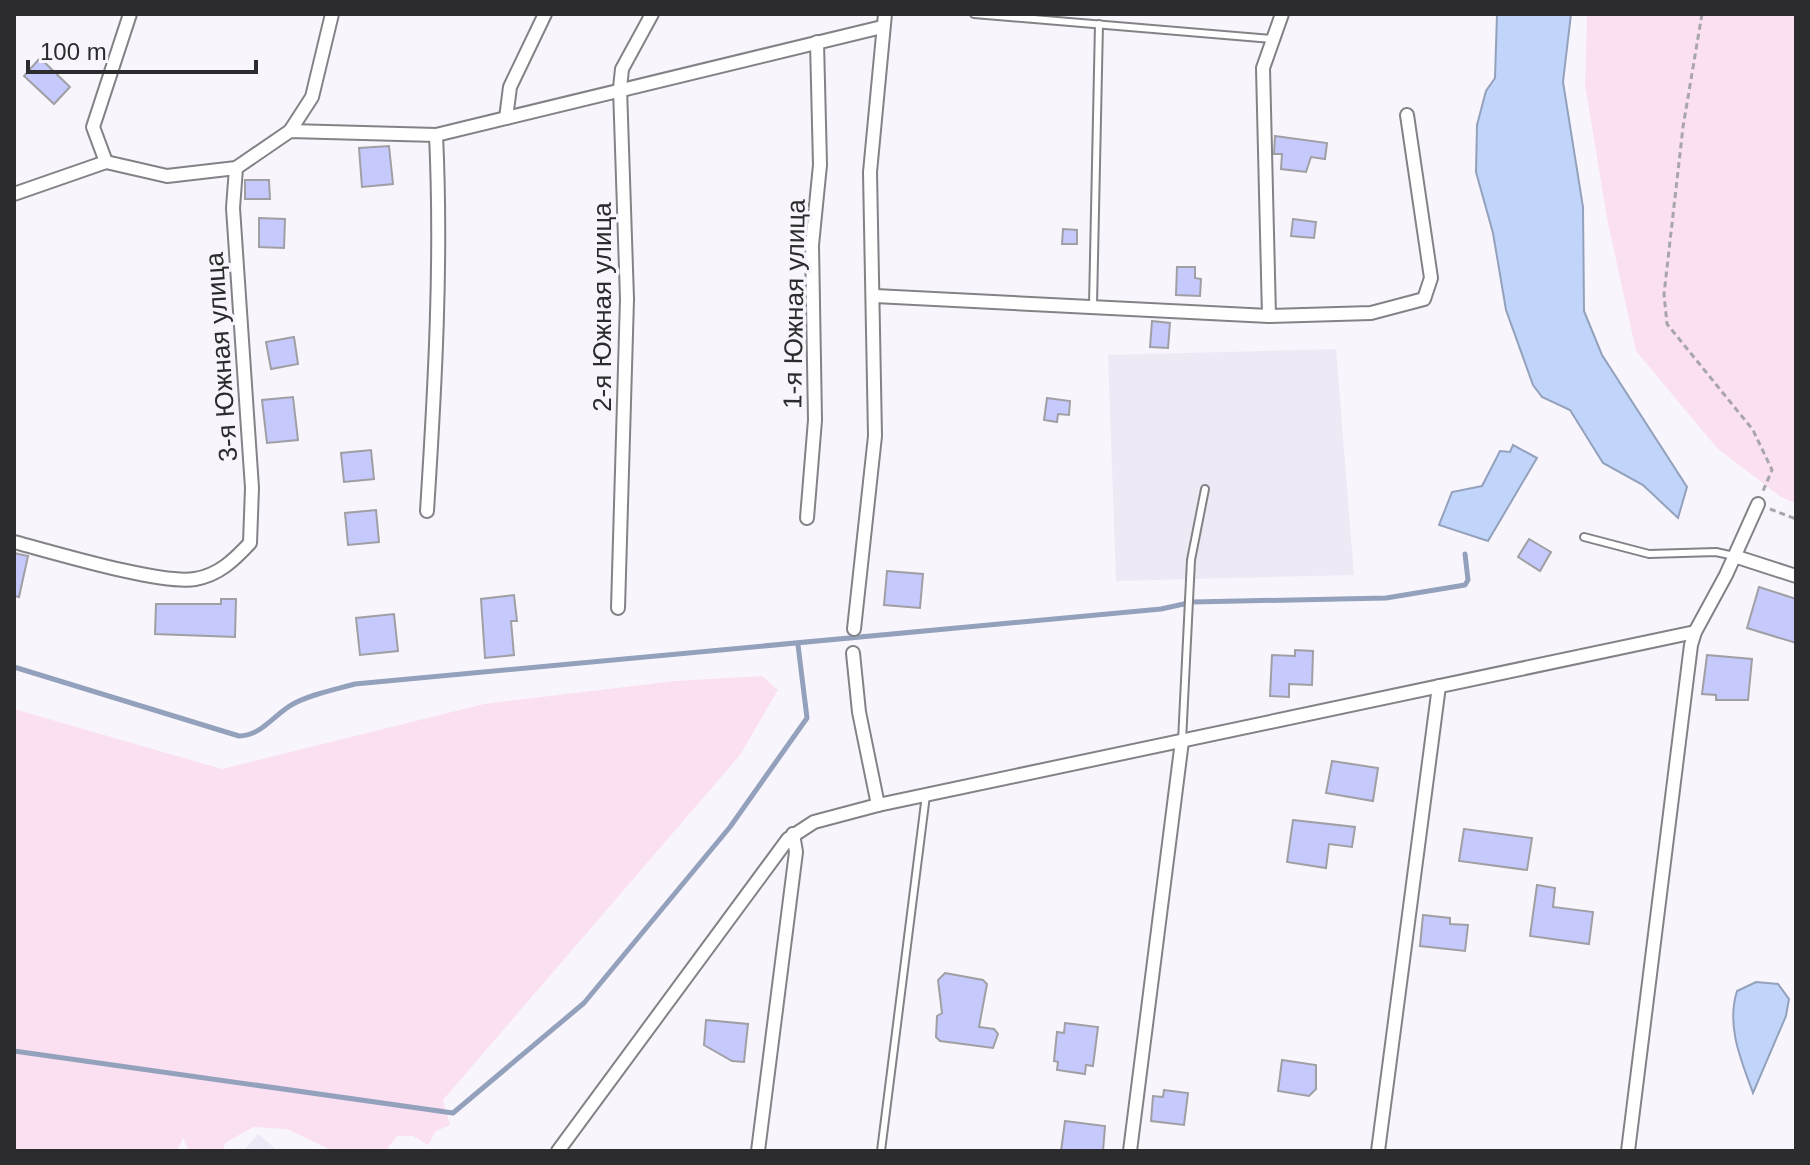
<svg xmlns="http://www.w3.org/2000/svg" width="1810" height="1165" font-family="Arial,sans-serif">
<rect width="100%" height="100%" fill="#f8f6fc"/>
<!-- built -->
<g fill="#ede9f5">
<polygon points="1336,349 1354,575 1116,581 1108,355"/>
<polygon points="258,1134 278,1151 243,1151"/>
</g>
<!-- green -->
<g fill="#fbe0f2">
<polygon points="1587,14 1796,14 1796,503 1781,497 1717,448 1636,351 1607,218 1585,85"/>
<polygon points="762,676 778,690 740,755 443,1100 450,1125 436,1131 428,1145 413,1136 397,1136 387,1149 333,1151 287,1129 254,1127 226,1142 222,1151 189,1151 183,1138 177,1151 14,1151 14,709 222,769 484,704 675,681"/>
</g>
<!-- water -->
<g fill="#c1d4f9" stroke="#94a1bc" stroke-width="2">
<polygon points="1497,14 1571,14 1563,82 1583,207 1584,311 1602,355 1687,487 1678,518 1643,485 1603,463 1570,410 1542,397 1533,385 1506,310 1493,233 1476,172 1477,125 1486,91 1495,78"/>
<polygon points="1513,445 1537,458 1488,541 1439,525 1452,492 1482,486 1500,451 1510,452"/>
<path d="M1756 982 1778 984 1789 999 1786 1016 1753 1093C1741 1060 1726 1026 1737 991Z"/>
</g>
<g fill="none" stroke-linecap="round" stroke-linejoin="round">
<!-- stream -->
<g stroke="#94a1bc" stroke-width="5">
<path d="M14 667 239 736C263 735 273 715 293 704 312 694 333 690 355 684L1161 609 1193 602 1386 598 1465 585 1468 580 1465 554"/>
<polyline points="14,1051 453,1113 584,1003 730,827 807,718 798,645"/>
</g>
</g>
<!-- building -->
<g fill="#c6c9fb" stroke="#9f9fa4" stroke-width="2">
<polygon points="40,58 70,87 54,104 24,76"/>
<polygon points="1275,136 1327,143 1325,159 1311,157 1306,172 1281,169 1282,154 1274,154"/>
<polygon points="389,146 393,184 362,187 359,148"/>
<polygon points="245,180 269,180 270,199 245,199"/>
<polygon points="259,218 285,219 284,248 259,247"/>
<polygon points="1293,219 1316,222 1314,238 1291,236"/>
<polygon points="1063,229 1077,230 1077,244 1062,244"/>
<polygon points="1177,267 1195,267 1195,278 1201,279 1200,296 1176,295"/>
<polygon points="1152,321 1170,323 1168,348 1150,347"/>
<polygon points="294,337 298,364 271,369 266,342"/>
<polygon points="293,397 298,440 267,443 262,400"/>
<polygon points="1047,398 1070,401 1069,415 1058,414 1057,422 1044,420"/>
<polygon points="371,450 374,479 344,482 341,453"/>
<polygon points="376,510 379,542 348,545 345,513"/>
<polygon points="1529,539 1551,552 1540,571 1518,557"/>
<polygon points="14,553 28,556 19,597 14,596"/>
<polygon points="887,571 923,574 920,608 884,605"/>
<polygon points="1759,587 1796,599 1796,643 1747,628"/>
<polygon points="514,595 517,621 511,621 514,655 485,658 481,599"/>
<polygon points="221,599 236,599 235,637 155,634 156,604 221,604"/>
<polygon points="394,614 398,651 360,655 356,618"/>
<polygon points="1295,650 1313,651 1312,685 1289,684 1289,697 1270,696 1272,655 1295,656"/>
<polygon points="1707,655 1752,659 1748,700 1716,700 1716,695 1702,694"/>
<polygon points="1332,761 1378,768 1373,801 1326,793"/>
<polygon points="1293,820 1355,827 1352,847 1329,844 1326,868 1287,862"/>
<polygon points="1464,829 1532,838 1527,870 1459,861"/>
<polygon points="1537,885 1555,888 1553,907 1593,912 1589,944 1530,936"/>
<polygon points="1423,915 1450,918 1450,924 1468,925 1465,951 1420,946"/>
<polygon points="945,973 983,980 987,984 979,1027 994,1029 998,1034 993,1048 940,1041 936,1037 937,1016 942,1013 938,980"/>
<polygon points="706,1020 748,1024 744,1062 732,1061 704,1045"/>
<polygon points="1065,1023 1098,1027 1093,1066 1086,1065 1085,1074 1057,1070 1058,1062 1054,1061 1057,1032 1064,1033"/>
<polygon points="1282,1060 1316,1065 1316,1089 1309,1096 1278,1091"/>
<polygon points="1164,1090 1188,1093 1184,1125 1151,1121 1153,1096 1163,1097"/>
<polygon points="1065,1121 1105,1126 1103,1151 1061,1151"/>
</g>
<g fill="none" stroke-linecap="round" stroke-linejoin="round">
<!-- lane casing -->
<g stroke="#838286" stroke-width="10">
<g id="lane">
<polyline points="974,14 1272,39"/>
<polyline points="1093,305 1099,24"/>
<polyline points="1584,537 1649,554 1716,552 1734,556"/>
<polyline points="1182,741 1191,560 1205,489"/>
<polyline points="881,1151 926,795"/>
</g>
</g>
<!-- street casing -->
<g stroke="#838286" stroke-width="16">
<g id="street">
<polyline points="506,118 510,87 545,14"/>
<polyline points="290,131 312,97 332,14"/>
<polyline points="106,162 93,127 130,14"/>
<polyline points="14,194 106,162 167,176 236,168 290,131 436,135 882,27"/>
<polyline points="875,296 1269,316 1371,313 1424,299 1431,278 1407,115"/>
<polyline points="1269,316 1263,68 1282,14"/>
<path d="M427 511C435 386 442 261 436 135"/>
<polyline points="807,518 815,420 812,245 820,165 817,42"/>
<path d="M14 542C53 552 161 585 195 579 219 575 234 560 250 543L252 488 233 208 236 168"/>
<polyline points="1734,556 1796,576"/>
<polyline points="618,608 627,299 620,88 622,69 652,14"/>
<polyline points="854,629 875,436 870,172 885,14"/>
<polyline points="853,653 859,712 878,805"/>
<polyline points="558,1151 788,839 814,822 878,805 1695,632"/>
<polyline points="758,1151 796,852 793,834"/>
<polyline points="1130,1151 1182,741"/>
<polyline points="1378,1151 1439,686"/>
<polyline points="1628,1151 1691,645 1695,632 1726,575 1758,504"/>
</g>
</g>
<!-- path -->
<g stroke="#a8a6aa" stroke-width="3" stroke-dasharray="6 4" stroke-linecap="butt">
<polyline points="1702,14 1683,127 1664,294 1667,324 1753,430 1772,470 1763,491"/>
<polyline points="1770,509 1796,519"/>
</g>
<!-- lane -->
<use href="#lane" stroke="#fff" stroke-width="6"/>
<!-- street -->
<use href="#street" stroke="#fff" stroke-width="12"/>
</g>
<g text-anchor="middle" stroke-width="7" stroke-linejoin="round" paint-order="stroke">
<!-- street labels -->
<g font-size="26" fill="#2c2b2d" stroke="#f8f6fc">
<text transform="translate(794 304) rotate(-89)" y="9">1-я Южная улица</text>
<text transform="translate(602 307) rotate(-90)" y="9">2-я Южная улица</text>
<text transform="translate(221 357) rotate(-94)" y="9">3-я Южная улица</text>
</g>
</g>
<!-- border -->
<rect width="1810" height="1165" fill="none" stroke="#2c2b2d" stroke-width="32"/>
<!-- scale -->
<path d="M28 60v12h228v-12" fill="none" stroke="#2c2b2d" stroke-width="4"/>
<text x="40" y="60" font-size="24" fill="#2c2b2d" stroke="#f8f6fc" stroke-width="6" paint-order="stroke">100 m</text>
</svg>
